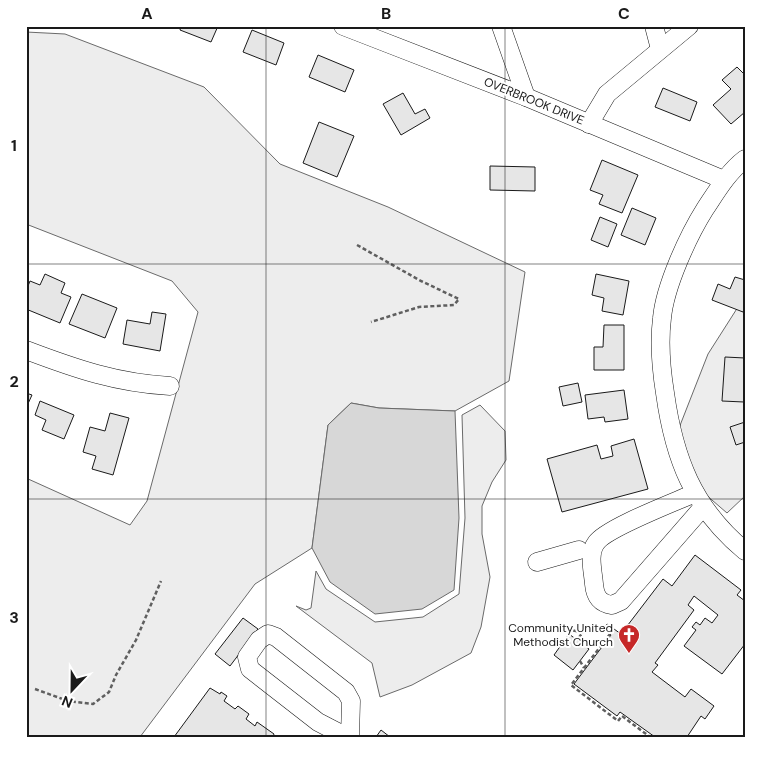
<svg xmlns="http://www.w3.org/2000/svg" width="771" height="763" font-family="'DM Sans',sans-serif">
<rect width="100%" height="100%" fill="#fff"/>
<!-- green -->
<g fill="#ededed" stroke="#6a6a6a">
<polygon points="26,32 65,34 204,87 280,164 388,207 525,272 509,381 455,411 379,408 351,403 328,425 312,548 255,584 140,737 26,737 26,478 130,525 147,501 198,312 172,281 26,224"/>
<polygon points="745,296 745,496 727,513 705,494 695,477 679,428 708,354"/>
<polygon points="480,405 505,431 506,460 492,482 482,506 482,534 490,577 481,627 471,653 412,685 380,697 372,663 296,606 306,610 311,608 316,571 326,589 375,622 423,617 459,594 465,518 462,415"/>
</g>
<!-- water -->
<polygon fill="#d7d7d7" stroke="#6a6a6a" points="351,403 379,408 455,411 459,518 454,590 422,609 375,614 330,582 312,548 328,425"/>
<!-- building -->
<g fill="#e6e6e6" stroke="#1a1a1a">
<polygon points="181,26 218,26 211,42 180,30"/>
<polygon points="252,30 284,43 276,65 243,52"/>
<polygon points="318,55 354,70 345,92 309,77"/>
<polygon points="737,67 745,75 745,112 731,124 713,105 731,89 722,80"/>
<polygon points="663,88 697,102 690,121 655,107"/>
<polygon points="403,93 415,114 425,109 430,118 401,135 383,104"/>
<polygon points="319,122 354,136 337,177 303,163"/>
<polygon points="602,160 638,175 622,213 599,204 603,195 590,190"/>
<polygon points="490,166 535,167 535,191 490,190"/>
<polygon points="632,208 656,218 645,245 621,235"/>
<polygon points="600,217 617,224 608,247 591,240"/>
<polygon points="45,274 65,283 61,293 71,297 60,323 26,309 26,291 30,281 40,285"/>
<polygon points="596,274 629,281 623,315 602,311 604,298 592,295"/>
<polygon points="735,277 745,280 745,307 743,312 712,300 718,284 730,289"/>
<polygon points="82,294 117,308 105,338 69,324"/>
<polygon points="152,312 166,314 160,351 123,344 127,320 150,324"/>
<polygon points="604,325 624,325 624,370 594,370 594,347 603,347"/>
<polygon points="725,357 745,358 744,402 722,401"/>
<polygon points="578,383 582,402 563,406 559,387"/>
<polygon points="624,390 628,419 605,422 604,417 588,419 585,395"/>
<polygon points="26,393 32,395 26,408"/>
<polygon points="40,401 74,415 64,439 42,430 46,420 35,415"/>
<polygon points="110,413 129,418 113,475 92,469 96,456 83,452 90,427 105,431"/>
<polygon points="745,422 745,442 736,445 730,427"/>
<polygon points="634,439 648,489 562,512 547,459 597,445 601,459 613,456 611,446"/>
<polygon points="695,555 741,590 737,595 745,601 745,644 722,674 684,646 696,630 692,627 696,622 700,625 705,618 712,623 718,615 694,596 688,605 694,610 655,663 658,665 652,672 685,697 691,689 714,706 705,719 701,716 687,737 655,737 620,712 617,716 574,684 611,635 603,629 607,624 621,634 663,579 672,586"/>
<polygon points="243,618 258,629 230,666 215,654"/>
<polygon points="569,634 589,649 573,670 554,655"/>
<polygon points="210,688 220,694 221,692 227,696 224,701 235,709 238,706 249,714 246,719 255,726 257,722 274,734 273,737 174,737"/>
<polygon points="381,730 390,737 376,737"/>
</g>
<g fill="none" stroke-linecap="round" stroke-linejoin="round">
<!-- minor casing -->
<g stroke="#1a1a1a" stroke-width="19">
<g id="minor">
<polyline points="343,26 526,97 724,180"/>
<polyline points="501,26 526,97"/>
<polyline points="654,26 660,49"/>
<polyline points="589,124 607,94 689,26"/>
<path d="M745 159C728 172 717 191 705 209 688 236 665 286 662 318 659 342 661 368 665 393 674 458 693 508 745 551"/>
<path d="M26 350C76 369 117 383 170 386"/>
<path d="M695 493C675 502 606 528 596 543 588 554 593 571 594 584 595 596 599 603 612 605L621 601 703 507"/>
<polyline points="537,562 579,550"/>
<polyline points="347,737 318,722 250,669 247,657 259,640 268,634 276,637 346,692 351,701 350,737"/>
</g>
</g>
<!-- path -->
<g stroke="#5f5f5f" stroke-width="2.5" stroke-dasharray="4 2.5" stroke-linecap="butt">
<polyline points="357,245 421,281 459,299 454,305 419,307 371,322"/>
<polyline points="541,626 583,632 577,640"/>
<polyline points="610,634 571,685 618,721 622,716 650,737"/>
<polyline points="580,661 584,668"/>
<polyline points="35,689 68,701 93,704 109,692 116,675 136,640 161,581"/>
</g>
<!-- minor -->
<use href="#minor" stroke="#fff" stroke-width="18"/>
</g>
<!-- grid -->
<path fill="none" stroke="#1a1a1a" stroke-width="1" stroke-opacity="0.55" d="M266 26V737M505 26V737M26 264H745M26 499H745"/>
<!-- icons -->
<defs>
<g id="church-pin" transform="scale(1.125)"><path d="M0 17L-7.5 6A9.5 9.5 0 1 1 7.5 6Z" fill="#c62828" stroke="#fff"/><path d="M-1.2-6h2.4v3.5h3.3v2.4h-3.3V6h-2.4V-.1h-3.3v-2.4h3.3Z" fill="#fff"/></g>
</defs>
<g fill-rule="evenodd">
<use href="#church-pin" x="629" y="635"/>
</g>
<g text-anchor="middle" stroke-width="4" stroke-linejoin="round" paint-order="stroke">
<!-- street labels -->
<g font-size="12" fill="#1a1a1a" stroke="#fff">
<text transform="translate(534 101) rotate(22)" y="4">OVERBROOK DRIVE</text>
</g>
<!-- poi labels -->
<g font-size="12" fill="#1a1a1a" stroke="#fff" text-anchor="end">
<text x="613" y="632">Community United<tspan x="613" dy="14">Methodist Church</tspan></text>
</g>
</g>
<!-- border -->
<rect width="771" height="763" fill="none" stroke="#ffffff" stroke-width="55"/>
<!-- north arrow -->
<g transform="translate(72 690) rotate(202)" stroke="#ffffff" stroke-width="4" paint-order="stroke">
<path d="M0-4L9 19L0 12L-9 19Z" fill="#1a1a1a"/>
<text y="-8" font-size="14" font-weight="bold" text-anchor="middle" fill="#1a1a1a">N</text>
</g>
<rect x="28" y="28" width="716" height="708" fill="none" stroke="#1a1a1a" stroke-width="2"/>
<g font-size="16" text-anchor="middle" font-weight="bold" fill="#1a1a1a">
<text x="147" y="19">A</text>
<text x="386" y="19">B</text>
<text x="624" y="19">C</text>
<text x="14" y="151">1</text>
<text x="14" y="387">2</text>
<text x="14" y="623">3</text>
</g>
</svg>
